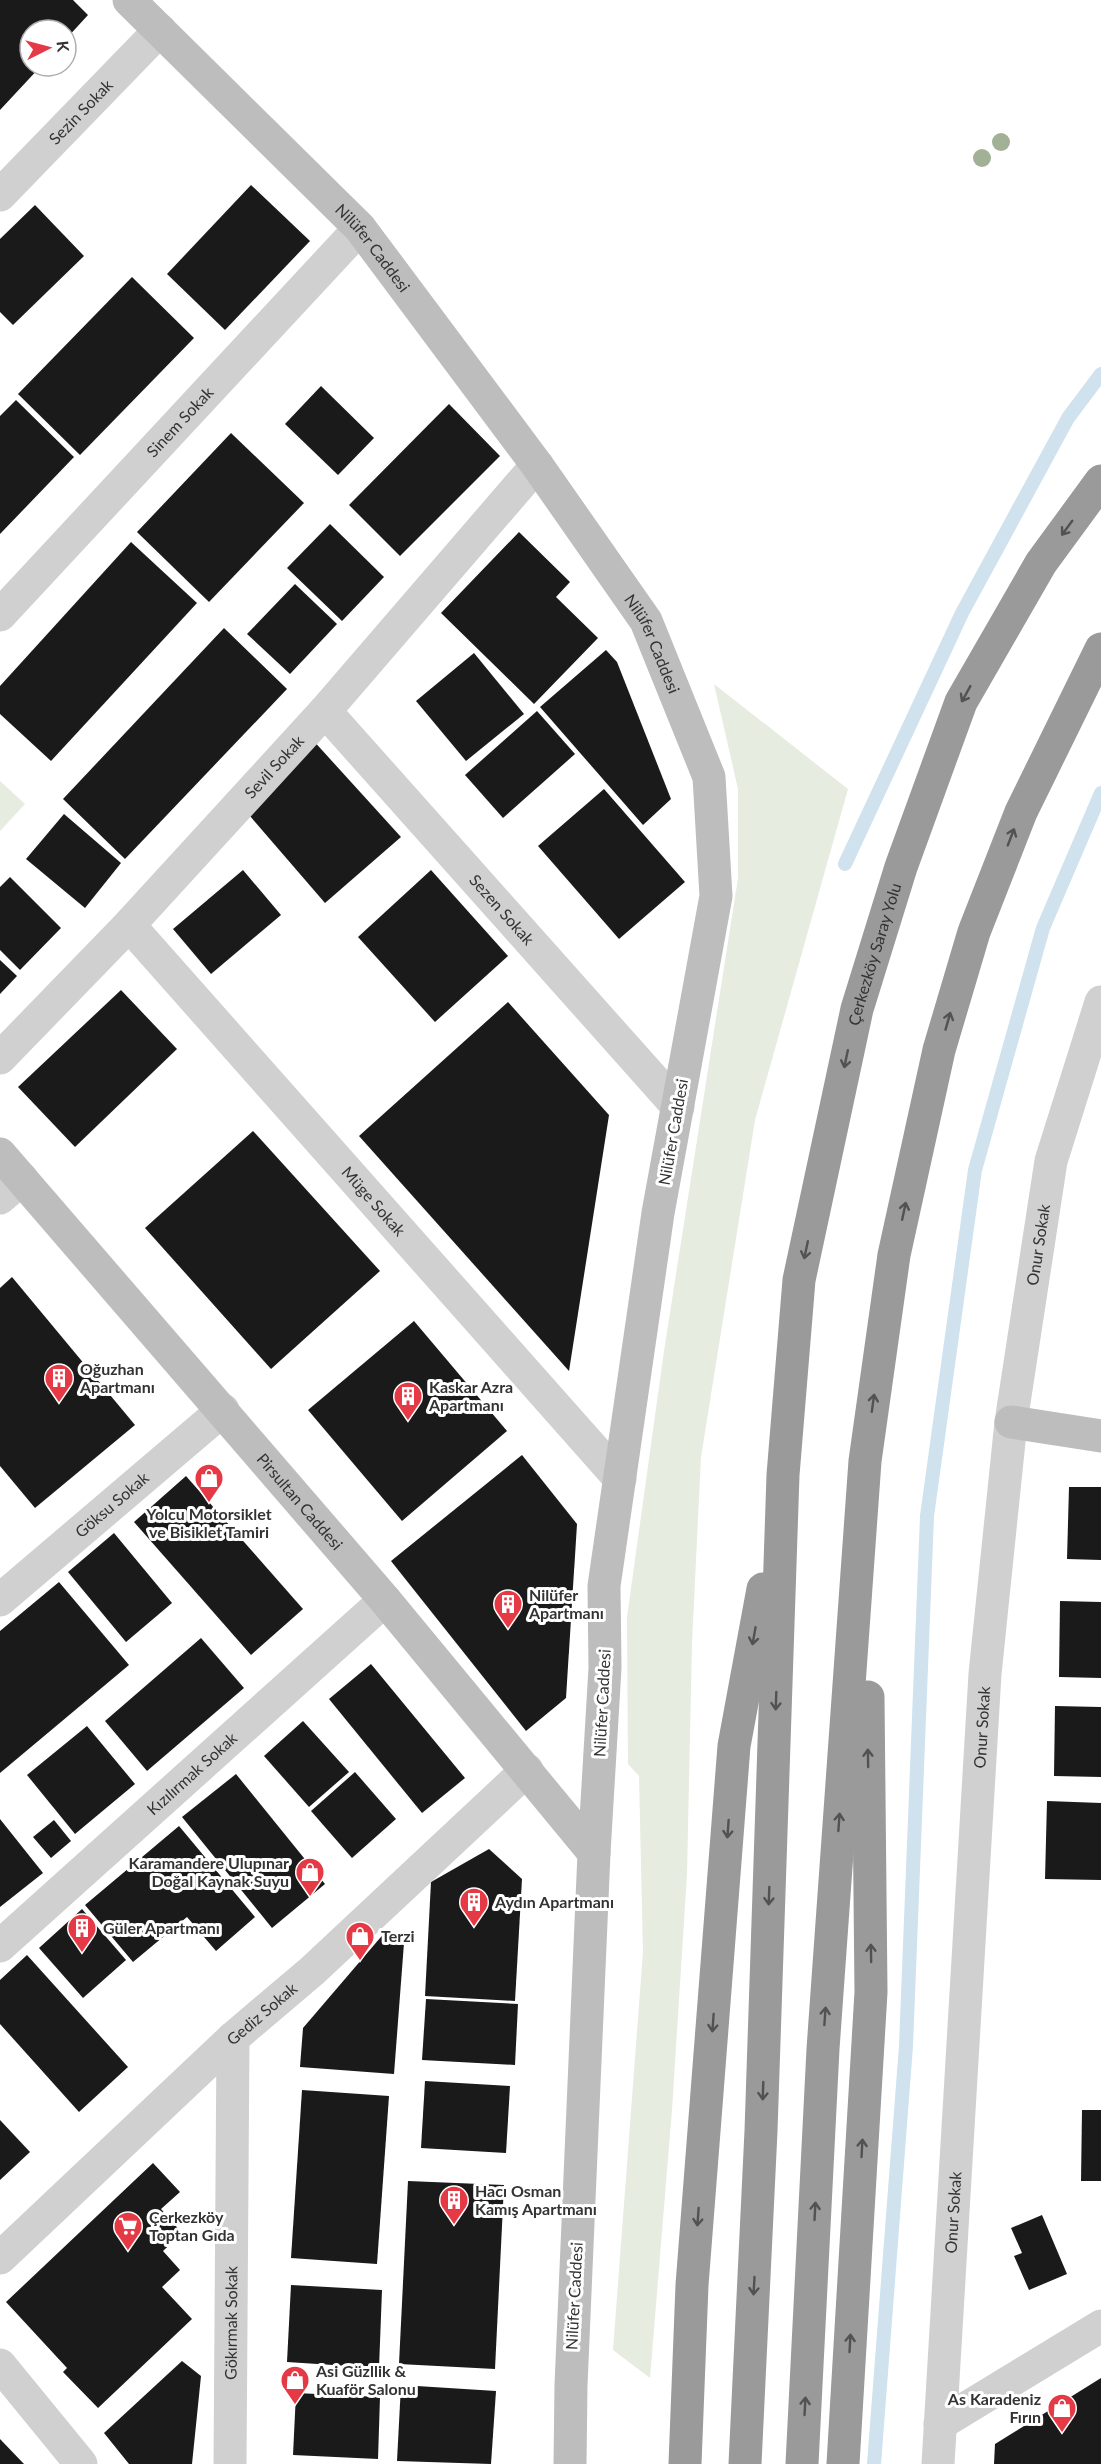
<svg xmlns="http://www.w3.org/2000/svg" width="1101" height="2464" font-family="Lato,sans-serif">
<rect width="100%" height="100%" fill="#fff"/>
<!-- green -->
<g fill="#e6ecdf">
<polygon points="714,684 848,789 755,1120 701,1457 692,1643 687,1874 672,2110 650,2378 613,2350 643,1952 639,1776 628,1764 627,1617 664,1351 738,878 738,789"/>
<polygon points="0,781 25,804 0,831"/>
</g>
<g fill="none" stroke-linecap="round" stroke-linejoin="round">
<!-- stream -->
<g stroke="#cfe2ee" stroke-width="14">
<polyline points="845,864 962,613 1068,418 1101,374"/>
<polyline points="874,2464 906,2046 927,1516 975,1170 1043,928 1101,793"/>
</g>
</g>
<!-- building -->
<g fill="#1a1a1a">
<polygon points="0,0 73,0 88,15 66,39 66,30 30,30 30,66 41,66 0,110"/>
<polygon points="251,185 310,241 225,330 167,274"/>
<polygon points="35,205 84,256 13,325 0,312 0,239"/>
<polygon points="132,277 194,338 80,455 18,394"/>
<polygon points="321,386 374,438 338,475 285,424"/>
<polygon points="16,400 74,457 0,534 0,416"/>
<polygon points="449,404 500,456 400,556 349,505"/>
<polygon points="231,433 304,503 209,602 137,532"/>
<polygon points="330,524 384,577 342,621 287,568"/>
<polygon points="519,532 570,582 556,597 598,638 534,704 441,613"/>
<polygon points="131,542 197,603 51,761 0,714 0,686"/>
<polygon points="295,584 337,624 290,674 247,634"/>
<polygon points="224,628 287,689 125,859 63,799"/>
<polygon points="606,650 617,662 671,799 643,825 540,707"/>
<polygon points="474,653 524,714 466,761 416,701"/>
<polygon points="537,711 575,754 503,818 465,775"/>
<polygon points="311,738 401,837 325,903 243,808"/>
<polygon points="604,789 685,882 619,939 538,846"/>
<polygon points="64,814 121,863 85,908 26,859"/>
<polygon points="243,870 281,915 211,974 173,929"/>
<polygon points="431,870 508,956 435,1022 358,937"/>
<polygon points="10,877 61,928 20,970 0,950 0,887"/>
<polygon points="0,960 17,976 0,994"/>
<polygon points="121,990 177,1049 75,1147 18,1087"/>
<polygon points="508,1002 609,1115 569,1371 359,1136"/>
<polygon points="253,1131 380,1271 271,1369 145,1228"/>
<polygon points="12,1277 135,1425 35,1508 0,1466 0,1288"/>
<polygon points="414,1321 507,1431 402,1521 308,1410"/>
<polygon points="522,1455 577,1524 566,1698 526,1731 391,1561"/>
<polygon points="186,1476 303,1609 251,1655 134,1522"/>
<polygon points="1069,1487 1101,1487 1101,1560 1067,1559"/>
<polygon points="114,1533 172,1603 126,1642 68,1572"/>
<polygon points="59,1582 129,1665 0,1773 0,1631"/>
<polygon points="1060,1601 1101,1602 1101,1678 1059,1677"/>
<polygon points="201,1638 244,1688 147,1771 105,1721"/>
<polygon points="371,1664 465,1778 422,1813 329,1699"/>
<polygon points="1055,1706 1101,1707 1101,1777 1054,1776"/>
<polygon points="303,1721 349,1772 309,1807 264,1756"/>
<polygon points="87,1726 135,1784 75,1834 27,1775"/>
<polygon points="355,1772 396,1819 352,1858 311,1811"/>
<polygon points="236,1774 325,1884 272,1928 182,1817"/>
<polygon points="1047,1801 1101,1803 1101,1880 1045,1879"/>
<polygon points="0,1819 43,1873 0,1907"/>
<polygon points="54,1820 71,1841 51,1858 33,1837"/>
<polygon points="179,1826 255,1917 216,1951 187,1917 133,1962 85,1905"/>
<polygon points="489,1849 522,1879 515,2001 425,1996 431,1882"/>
<polygon points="82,1909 126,1960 83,1998 39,1948"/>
<polygon points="386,1931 404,1943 394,2074 300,2067 303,2028"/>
<polygon points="27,1955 128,2067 79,2112 0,2024 0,1980"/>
<polygon points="426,1999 518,2004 515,2065 422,2060"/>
<polygon points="425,2081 510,2086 506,2153 421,2148"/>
<polygon points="302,2090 389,2096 377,2264 291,2258"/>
<polygon points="1082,2110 1101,2110 1101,2181 1081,2181"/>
<polygon points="0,2120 30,2152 0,2180"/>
<polygon points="153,2163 180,2192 161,2209 182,2233 163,2251 180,2270 162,2287 192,2319 98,2408 63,2372 67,2368 6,2302"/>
<polygon points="408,2181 504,2185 495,2369 399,2364"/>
<polygon points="1042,2215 1067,2274 1029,2290 1014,2256 1022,2253 1011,2228"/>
<polygon points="291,2285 382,2290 379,2368 287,2362"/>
<polygon points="182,2361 201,2376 192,2464 129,2464 104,2433"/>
<polygon points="1101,2378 1101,2464 994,2464 995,2444"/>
<polygon points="401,2385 496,2391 491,2464 397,2461"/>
<polygon points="296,2393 380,2397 378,2459 293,2455"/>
<polygon points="0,2439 24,2464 0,2464"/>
</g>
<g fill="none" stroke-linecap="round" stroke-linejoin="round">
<!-- street -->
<g stroke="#d0d0d0" stroke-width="33">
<path id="s1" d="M0 195 160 30"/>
<path id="s2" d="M0 615 360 228"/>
<path id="s3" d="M325 711 678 1107"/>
<path id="s4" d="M129 925 620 1479"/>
<path id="s5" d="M0 1058 129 925 325 711 537 465"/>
<polyline points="0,1198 22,1179"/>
<path id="s6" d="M0 1600 223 1410"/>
<path id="s7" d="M0 1946 385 1600"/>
<path id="s8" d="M0 2258 233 2038 312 1971 527 1770"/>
<polyline points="0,2365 81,2464"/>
<polyline points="940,2424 1101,2326"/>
<path id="s9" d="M230 2464 233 2038"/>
<path id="s10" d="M938 2464 985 1674 1011 1422 1051 1161 1101 1002"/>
</g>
<!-- secondary -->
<g stroke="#bdbdbd" stroke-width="33">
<path id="s11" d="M129 0 360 228 537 465 646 621 709 777 716 896 658 1213 604 1586 605 1668 594 1853 571 2385 570 2464"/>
<path id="s12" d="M0 1154 385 1600 594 1853"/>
<polyline points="1011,1422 1101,1436"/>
</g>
<!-- highway -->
<g stroke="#9a9a9a" stroke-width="33">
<polyline points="685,2464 692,2285 734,1746 763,1589"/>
<path id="s13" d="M745 2464 761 2131 783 1475 799 1280 857 1009 901 867 961 702 1041 563 1101 481"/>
<polyline points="802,2464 823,2049 865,1461 894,1255 939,1050 974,932 1021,812 1101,649"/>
<polyline points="843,2464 871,1992 868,1697"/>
</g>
</g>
<!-- trees -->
<g fill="#a2b095">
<circle cx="1001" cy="142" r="9"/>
<circle cx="982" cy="158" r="9"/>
</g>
<!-- one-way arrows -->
<defs><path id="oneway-shaft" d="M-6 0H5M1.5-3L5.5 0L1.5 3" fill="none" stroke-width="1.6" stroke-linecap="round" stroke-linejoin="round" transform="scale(1.5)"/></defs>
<g stroke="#525252">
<use href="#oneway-shaft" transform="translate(1067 528) rotate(126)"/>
<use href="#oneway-shaft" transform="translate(966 694) rotate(119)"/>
<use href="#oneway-shaft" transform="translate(1011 837) rotate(-69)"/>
<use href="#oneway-shaft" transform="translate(948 1021) rotate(-74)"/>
<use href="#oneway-shaft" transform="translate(846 1059) rotate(102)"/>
<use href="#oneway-shaft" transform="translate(904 1211) rotate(-78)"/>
<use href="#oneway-shaft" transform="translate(806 1250) rotate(102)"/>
<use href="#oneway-shaft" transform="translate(873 1403) rotate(-82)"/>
<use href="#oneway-shaft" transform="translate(754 1636) rotate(100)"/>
<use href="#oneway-shaft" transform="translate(776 1701) rotate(92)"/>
<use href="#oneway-shaft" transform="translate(868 1758) rotate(-91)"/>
<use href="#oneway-shaft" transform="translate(839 1822) rotate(-86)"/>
<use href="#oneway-shaft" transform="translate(728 1829) rotate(94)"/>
<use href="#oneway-shaft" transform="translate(769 1896) rotate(92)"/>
<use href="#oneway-shaft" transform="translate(871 1953) rotate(-91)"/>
<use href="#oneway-shaft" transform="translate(825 2016) rotate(-86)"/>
<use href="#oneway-shaft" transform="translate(713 2023) rotate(94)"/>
<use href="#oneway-shaft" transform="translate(763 2091) rotate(92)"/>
<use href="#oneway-shaft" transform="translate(862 2148) rotate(-87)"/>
<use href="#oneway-shaft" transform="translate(815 2211) rotate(-87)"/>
<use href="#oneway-shaft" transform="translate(698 2217) rotate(94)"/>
<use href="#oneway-shaft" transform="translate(754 2286) rotate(93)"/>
<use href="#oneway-shaft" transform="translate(850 2343) rotate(-87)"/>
<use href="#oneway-shaft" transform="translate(805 2406) rotate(-87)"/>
</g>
<!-- icons -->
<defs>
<g id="building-pin" transform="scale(1.5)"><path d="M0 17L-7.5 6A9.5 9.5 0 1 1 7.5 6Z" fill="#e63946" stroke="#fff"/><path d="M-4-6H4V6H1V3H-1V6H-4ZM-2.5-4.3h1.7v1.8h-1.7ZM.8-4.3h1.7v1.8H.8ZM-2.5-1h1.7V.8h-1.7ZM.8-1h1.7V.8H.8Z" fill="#fff"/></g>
<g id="shop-pin" transform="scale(1.5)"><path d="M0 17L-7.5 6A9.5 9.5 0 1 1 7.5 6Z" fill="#e63946" stroke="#fff"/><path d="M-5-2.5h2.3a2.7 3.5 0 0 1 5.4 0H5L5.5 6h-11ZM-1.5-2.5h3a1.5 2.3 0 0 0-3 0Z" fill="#fff"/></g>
<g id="supermarket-pin" transform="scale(1.5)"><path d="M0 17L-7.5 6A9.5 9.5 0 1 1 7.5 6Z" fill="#e63946" stroke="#fff"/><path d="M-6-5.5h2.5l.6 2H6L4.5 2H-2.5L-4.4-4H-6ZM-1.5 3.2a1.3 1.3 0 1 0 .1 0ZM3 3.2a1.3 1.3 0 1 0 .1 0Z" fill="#fff"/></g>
</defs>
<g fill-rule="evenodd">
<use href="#building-pin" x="59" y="1378"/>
<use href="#building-pin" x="408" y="1396"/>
<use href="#shop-pin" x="209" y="1478"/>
<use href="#building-pin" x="508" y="1604"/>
<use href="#shop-pin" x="310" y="1872"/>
<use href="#building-pin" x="474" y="1902"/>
<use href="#building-pin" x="82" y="1928"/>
<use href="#shop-pin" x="360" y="1936"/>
<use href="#building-pin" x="454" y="2200"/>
<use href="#supermarket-pin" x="128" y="2226"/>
<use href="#shop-pin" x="295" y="2380"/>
<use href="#shop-pin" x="1062" y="2408"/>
</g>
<g text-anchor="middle" stroke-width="6" stroke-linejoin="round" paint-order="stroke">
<!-- street labels -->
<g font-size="16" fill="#333" stroke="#fff">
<text dy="6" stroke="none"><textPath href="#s1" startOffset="116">Sezin Sokak</textPath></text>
<text dy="6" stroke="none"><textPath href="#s11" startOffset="348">Nilüfer Caddesi</textPath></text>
<text dy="6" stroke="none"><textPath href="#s2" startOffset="264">Sinem Sokak</textPath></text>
<text dy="6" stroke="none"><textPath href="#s11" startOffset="834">Nilüfer Caddesi</textPath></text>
<text dy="6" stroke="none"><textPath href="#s5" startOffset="400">Sevil Sokak</textPath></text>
<text dy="6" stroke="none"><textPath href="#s3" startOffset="266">Sezen Sokak</textPath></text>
<text dy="6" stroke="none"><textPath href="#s13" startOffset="1520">Çerkezköy Saray Yolu</textPath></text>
<text transform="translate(673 1132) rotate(-80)" y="6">Nilüfer Caddesi</text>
<text dy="6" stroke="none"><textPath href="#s4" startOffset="369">Müge Sokak</textPath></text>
<text dy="6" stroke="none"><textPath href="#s10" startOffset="1224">Onur Sokak</textPath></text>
<text dy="6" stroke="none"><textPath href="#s12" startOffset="459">Pirsultan Caddesi</textPath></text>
<text dy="6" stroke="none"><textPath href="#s6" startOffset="147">Göksu Sokak</textPath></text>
<text transform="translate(602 1703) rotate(-87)" y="6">Nilüfer Caddesi</text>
<text dy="6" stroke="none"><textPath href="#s10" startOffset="738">Onur Sokak</textPath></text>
<text dy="6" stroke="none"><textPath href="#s7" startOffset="258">Kızılırmak Sokak</textPath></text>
<text dy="6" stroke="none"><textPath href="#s8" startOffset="358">Gediz Sokak</textPath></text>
<text dy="6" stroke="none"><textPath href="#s10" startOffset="252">Onur Sokak</textPath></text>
<text transform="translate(574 2296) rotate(-87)" y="6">Nilüfer Caddesi</text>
<text dy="6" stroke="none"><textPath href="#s9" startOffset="141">Gökırmak Sokak</textPath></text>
</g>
<!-- poi labels -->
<g font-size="16" font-weight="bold" fill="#333" stroke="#fff" text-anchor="start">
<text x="80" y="1375">Oğuzhan<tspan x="80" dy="18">Apartmanı</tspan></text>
<text x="429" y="1393">Kaskar Azra<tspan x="429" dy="18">Apartmanı</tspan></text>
<text x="209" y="1520" text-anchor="middle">Yolcu Motorsiklet<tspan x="209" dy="18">ve Bisiklet Tamiri</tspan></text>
<text x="529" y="1601">Nilüfer<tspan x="529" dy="18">Apartmanı</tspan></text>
<text x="289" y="1869" text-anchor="end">Karamandere Ulupınar<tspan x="289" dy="18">Doğal Kaynak Suyu</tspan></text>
<text x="495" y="1908">Aydın Apartmanı</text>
<text x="103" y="1934">Güler Apartmanı</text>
<text x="381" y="1942">Terzi</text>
<text x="475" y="2197">Hacı Osman<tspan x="475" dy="18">Kamış Apartmanı</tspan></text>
<text x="149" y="2223">Çerkezköy<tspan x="149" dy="18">Toptan Gıda</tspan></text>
<text x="316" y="2377">Asi Güzllik &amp;<tspan x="316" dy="18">Kuaför Salonu</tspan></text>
<text x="1041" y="2405" text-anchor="end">As Karadeniz<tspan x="1041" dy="18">Fırın</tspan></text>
</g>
</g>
<!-- north arrow -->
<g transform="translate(48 48) rotate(84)"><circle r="28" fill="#ffffff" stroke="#adadad" stroke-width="1.5"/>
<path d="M0-4.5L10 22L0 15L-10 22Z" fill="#e63946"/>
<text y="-9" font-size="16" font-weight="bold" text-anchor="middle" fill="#333333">K</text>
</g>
</svg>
